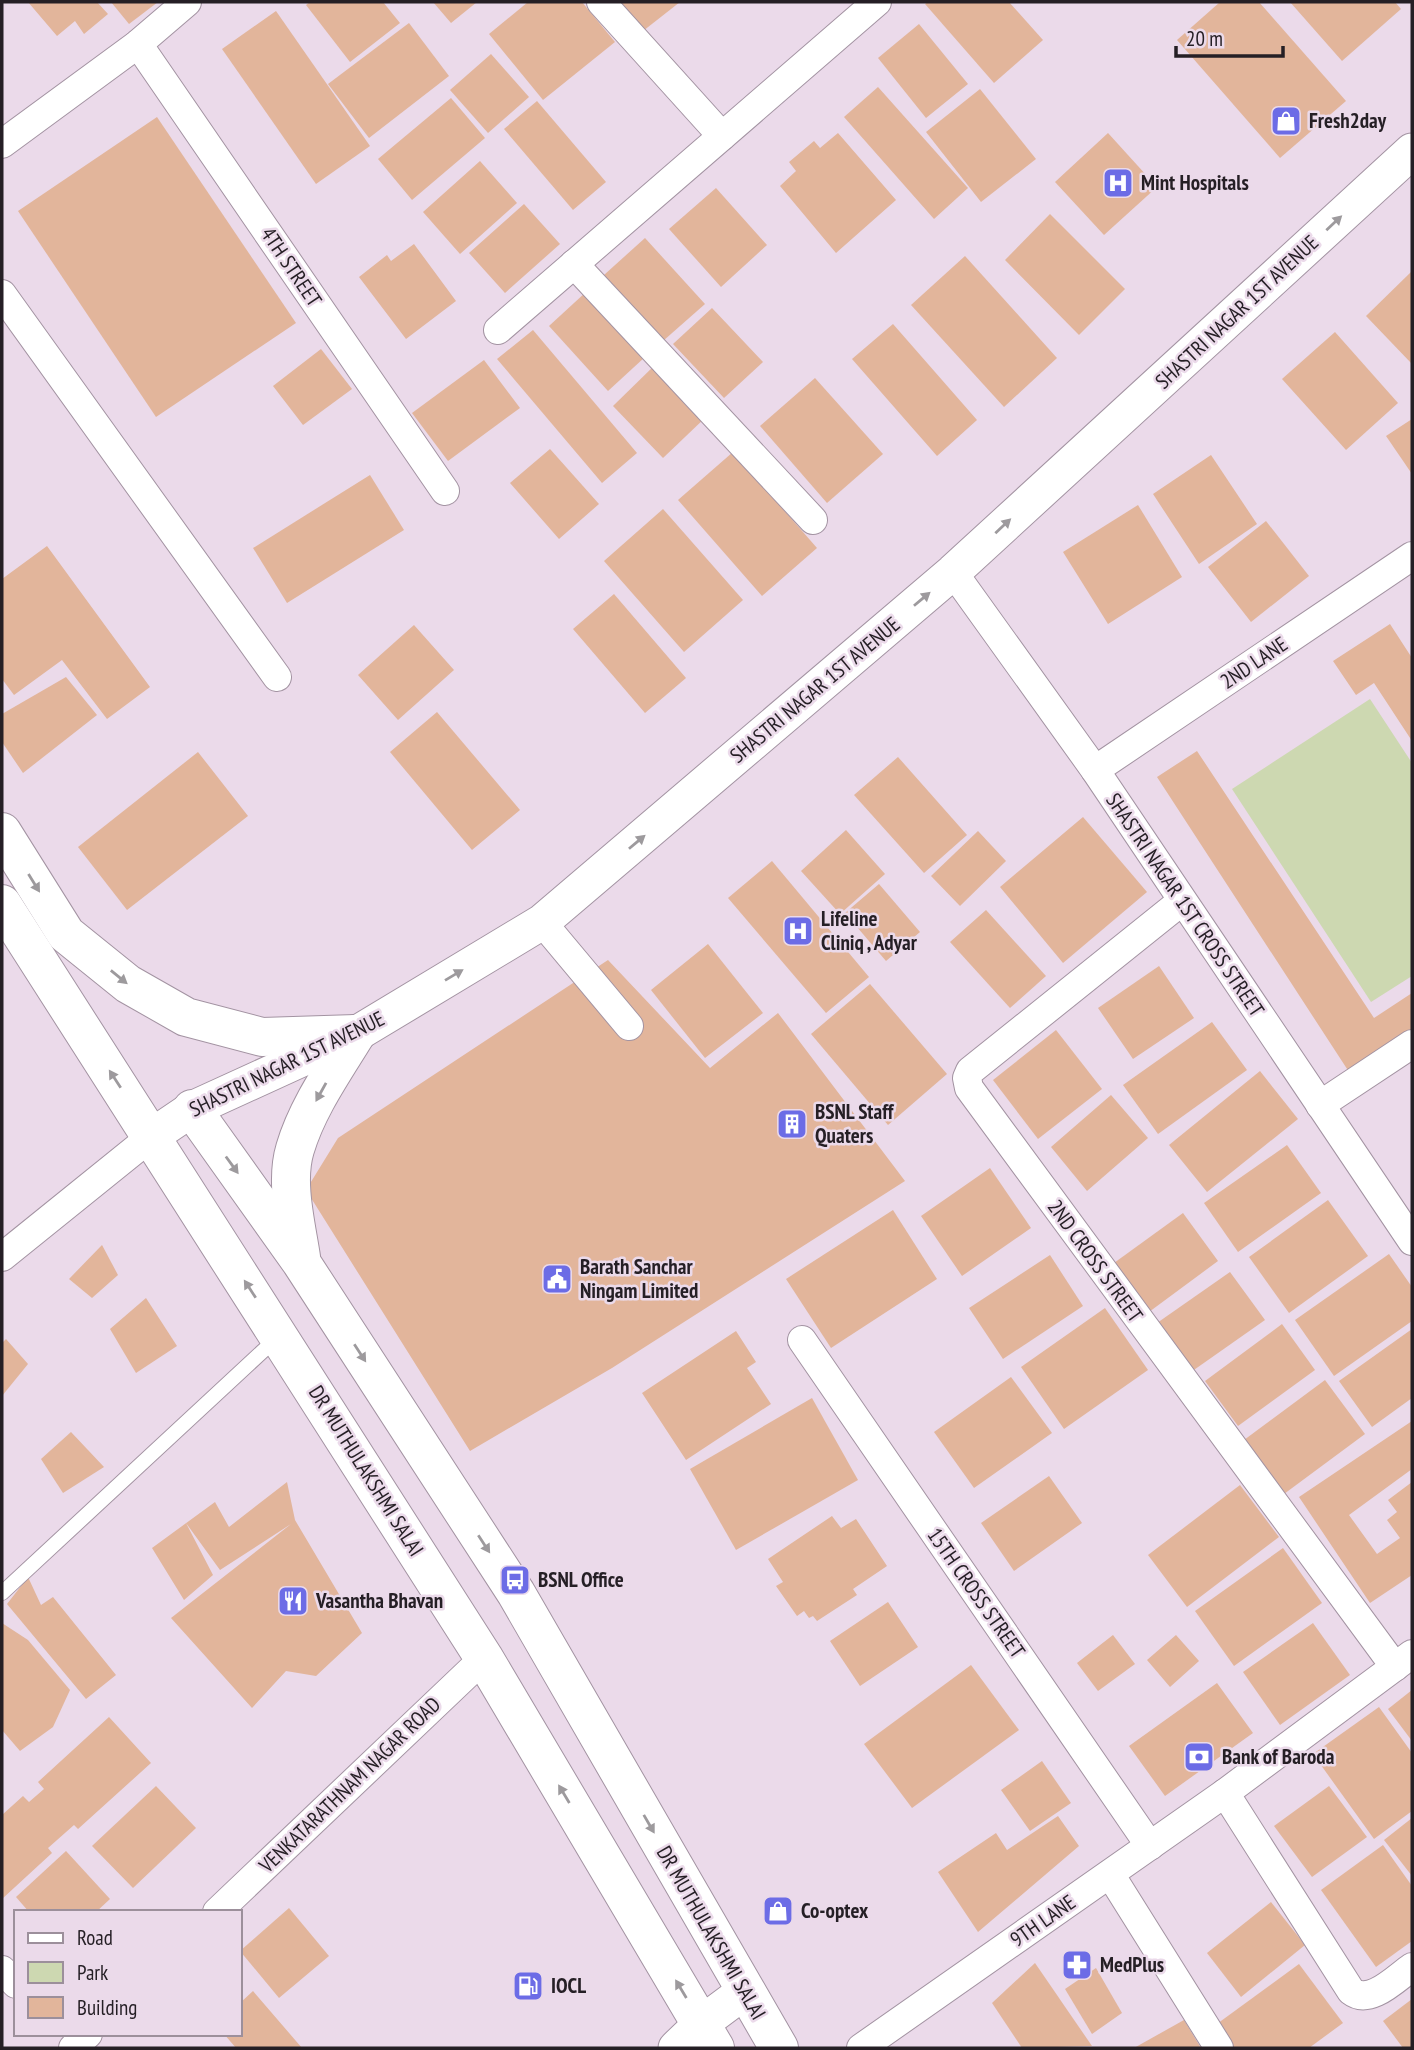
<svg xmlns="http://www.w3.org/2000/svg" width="1414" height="2050" font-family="'PT Sans Narrow',sans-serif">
<rect width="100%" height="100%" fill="#ebdaea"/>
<!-- green -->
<polygon fill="#cdd8b1" points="1370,699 1412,763 1412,976 1371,1002 1232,789"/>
<!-- building -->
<g fill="#e2b59b">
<polygon points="28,2 97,2 108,14 84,34 75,21 57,36"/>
<polygon points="111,2 158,2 129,24"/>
<polygon points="310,2 383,2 400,23 350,62 306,5"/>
<polygon points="433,2 477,2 451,23"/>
<polygon points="528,2 582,2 615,42 543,100 489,34"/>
<polygon points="620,2 680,2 643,31"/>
<polygon points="928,2 1009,2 1043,40 994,83 925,4"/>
<polygon points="1220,2 1259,2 1346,101 1280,158 1177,40"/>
<polygon points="1290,2 1395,2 1401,9 1342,61"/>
<polygon points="276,11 370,146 316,184 222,49"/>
<polygon points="409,23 449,76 369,138 328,84"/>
<polygon points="919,24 968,84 926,118 878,58"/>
<polygon points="491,54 529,97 488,133 450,90"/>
<polygon points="878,87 968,188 934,219 844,117"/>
<polygon points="980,89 1036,159 981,202 926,132"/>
<polygon points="451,98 485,138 412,200 378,159"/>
<polygon points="537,101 606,182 573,210 504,129"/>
<polygon points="157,117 296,323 156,417 18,211"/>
<polygon points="838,133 896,200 836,253 780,186 796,171 789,162 814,141 820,148"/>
<polygon points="1108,133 1157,187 1104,235 1055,182"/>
<polygon points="480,161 517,203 460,254 423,212"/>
<polygon points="716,188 767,245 721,287 669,229"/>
<polygon points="524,204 560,244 505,293 469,253"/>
<polygon points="1050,214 1125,289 1079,335 1005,260"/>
<polygon points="645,238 705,304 663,341 604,275"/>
<polygon points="414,244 456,301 406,339 359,277 387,255 391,261"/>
<polygon points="965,256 1057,358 1004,407 911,305"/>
<polygon points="1411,272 1412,274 1412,364 1366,316"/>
<polygon points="586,292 645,357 608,391 549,326"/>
<polygon points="712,308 763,362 724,398 673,344"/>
<polygon points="893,324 977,420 937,456 852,359"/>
<polygon points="533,330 637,453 602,483 497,359"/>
<polygon points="1335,332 1398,403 1346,450 1282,379"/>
<polygon points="321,349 352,389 303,425 273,386"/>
<polygon points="484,360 520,408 448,461 412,413"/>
<polygon points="657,363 707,416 663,458 613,406"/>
<polygon points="815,378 883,454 827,503 760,426"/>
<polygon points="1412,419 1412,474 1386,436"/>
<polygon points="550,449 599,504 559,539 510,483"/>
<polygon points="733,452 817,548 762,596 678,500"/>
<polygon points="1211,455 1257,524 1199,564 1153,494"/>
<polygon points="370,475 404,530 287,603 253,548"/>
<polygon points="1138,505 1182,577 1108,624 1063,552"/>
<polygon points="663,509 743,600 684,652 604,561"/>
<polygon points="1266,521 1309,576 1251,622 1208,567"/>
<polygon points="47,546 150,687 107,719 62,660 14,695 2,679 2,579"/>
<polygon points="614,594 686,678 645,713 573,629"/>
<polygon points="1390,624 1412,658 1412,741 1374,683 1356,695 1333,661"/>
<polygon points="414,625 454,670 398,720 358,675"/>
<polygon points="66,677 97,715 23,773 2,742 2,714"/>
<polygon points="437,712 520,810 472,850 390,752"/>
<polygon points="1197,751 1374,1018 1412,993 1412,1034 1351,1075 1157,777"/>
<polygon points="198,752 248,816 127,910 78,847"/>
<polygon points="898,757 967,835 924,873 854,795"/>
<polygon points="1083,817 1147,892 1063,963 1000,887"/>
<polygon points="846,830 885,874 840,914 801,871"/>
<polygon points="978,831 1006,861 960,906 931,876"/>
<polygon points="772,861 869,977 826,1013 728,898"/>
<polygon points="879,884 920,932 886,961 845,913"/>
<polygon points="986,910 1046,976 1010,1008 950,942"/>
<polygon points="708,944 763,1013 705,1058 651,990"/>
<polygon points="608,960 710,1068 778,1013 905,1181 612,1368 470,1451 306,1190 338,1138"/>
<polygon points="1159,966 1194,1018 1133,1059 1098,1008"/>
<polygon points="870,984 947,1074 888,1125 811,1034"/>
<polygon points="1212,1022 1247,1070 1158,1134 1123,1085"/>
<polygon points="1056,1030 1102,1089 1038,1139 993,1080"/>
<polygon points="1260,1071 1298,1119 1207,1192 1169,1145"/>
<polygon points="1111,1095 1148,1138 1087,1191 1051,1147"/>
<polygon points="1287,1145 1321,1193 1238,1252 1204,1203"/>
<polygon points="990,1168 1031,1228 962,1276 921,1216"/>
<polygon points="1328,1200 1368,1256 1289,1313 1249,1257"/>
<polygon points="893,1210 937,1279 831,1348 786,1279"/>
<polygon points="1183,1213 1218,1261 1149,1312 1114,1263"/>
<polygon points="102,1245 118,1275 92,1298 69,1279"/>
<polygon points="1389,1254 1412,1287 1412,1321 1334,1376 1295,1320"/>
<polygon points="1050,1255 1083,1306 1003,1359 969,1308"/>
<polygon points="1230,1272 1265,1320 1191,1372 1157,1323"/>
<polygon points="146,1298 177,1346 136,1373 110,1329"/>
<polygon points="1105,1308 1148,1370 1064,1429 1021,1367"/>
<polygon points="1282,1324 1315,1370 1238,1426 1205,1381"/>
<polygon points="1412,1329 1412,1398 1372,1427 1339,1381"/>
<polygon points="736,1331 756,1362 747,1368 771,1404 686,1460 642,1393"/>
<polygon points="6,1339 28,1364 2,1396 2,1343"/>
<polygon points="1011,1377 1052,1433 974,1488 934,1432"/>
<polygon points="1325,1380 1365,1434 1284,1494 1244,1440"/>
<polygon points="812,1398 858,1480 736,1550 690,1469"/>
<polygon points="1412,1421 1412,1469 1349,1515 1377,1554 1400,1538 1387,1520 1397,1512 1388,1500 1412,1482 1412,1575 1370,1603 1299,1497"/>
<polygon points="71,1432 104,1467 63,1493 41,1459"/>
<polygon points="1049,1476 1082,1523 1014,1571 981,1523"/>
<polygon points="287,1482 295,1520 362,1633 316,1676 286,1671 252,1708 171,1618 291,1524 220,1570 186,1523 213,1575 184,1600 152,1548 215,1502 229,1527"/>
<polygon points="1240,1485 1279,1537 1187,1607 1148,1555"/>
<polygon points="832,1516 841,1528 856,1519 887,1566 853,1589 857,1595 817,1621 813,1616 809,1618 804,1611 797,1616 776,1586 783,1582 768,1559"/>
<polygon points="1283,1548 1322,1603 1234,1666 1195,1611"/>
<polygon points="28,1577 41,1605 53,1597 116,1675 86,1699 7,1604"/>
<polygon points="888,1602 918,1647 860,1686 830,1641"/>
<polygon points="2,1623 28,1640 70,1690 53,1727 20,1751 2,1730"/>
<polygon points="1313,1623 1350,1675 1280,1725 1243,1672"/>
<polygon points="1113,1635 1135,1664 1098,1691 1077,1663"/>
<polygon points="1176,1635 1199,1661 1170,1687 1147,1660"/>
<polygon points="971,1665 1019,1730 912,1808 864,1744"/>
<polygon points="1217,1683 1253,1733 1165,1796 1129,1746"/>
<polygon points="1412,1690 1412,1741 1388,1709"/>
<polygon points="1379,1707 1412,1753 1412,1811 1374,1839 1313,1754"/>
<polygon points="109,1717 151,1763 78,1829 74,1825 48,1848 52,1853 2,1899 2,1815 23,1796 29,1802 44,1789 38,1782"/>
<polygon points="1042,1761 1071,1803 1030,1831 1001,1790"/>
<polygon points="156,1786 196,1828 133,1888 92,1846"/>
<polygon points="1329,1786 1367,1837 1312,1877 1274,1826"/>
<polygon points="1058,1816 1079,1846 978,1932 938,1872 996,1833 1007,1850"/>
<polygon points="1412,1818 1412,1876 1384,1840"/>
<polygon points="1383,1845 1412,1886 1412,1941 1376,1967 1321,1890"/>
<polygon points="66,1851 110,1899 96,1912 29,1912 16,1897"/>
<polygon points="1271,1902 1305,1945 1241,1997 1207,1953"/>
<polygon points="289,1908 329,1956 279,1998 240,1951"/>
<polygon points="1035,1963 1092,2046 1022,2048 992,2003"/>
<polygon points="1299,1964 1343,2023 1309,2048 1224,2048 1210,2029"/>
<polygon points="1096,1968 1122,2013 1092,2034 1065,1989"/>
<polygon points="253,1991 302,2048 236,2048 224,2034 240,2034 240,2003"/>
<polygon points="1412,1999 1412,2048 1403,2048 1383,2021"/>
<polygon points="1184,2020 1201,2048 1134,2048"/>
</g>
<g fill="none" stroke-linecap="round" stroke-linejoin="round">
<!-- service casing -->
<g stroke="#a393a2" stroke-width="16">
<polyline id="service" points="2,1593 278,1337"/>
</g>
<!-- minor casing -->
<g stroke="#a393a2" stroke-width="30">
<g id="minor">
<polyline points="601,2 722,136"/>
<polyline points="138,44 445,491"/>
<polyline points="2,144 138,44 187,2"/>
<polyline points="574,264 813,520"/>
<polyline points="2,294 277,677"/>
<polyline points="498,330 877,2"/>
<polyline points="953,572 1095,770 1412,1241"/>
<polyline points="1095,770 1412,556"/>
<polyline points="1182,901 970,1071 967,1078 969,1088 1395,1667"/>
<polyline points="542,922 629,1026"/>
<polyline points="1320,1105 1412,1044"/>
<polyline points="2,1257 152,1136"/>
<polyline points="802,1340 1150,1846"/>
<path d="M1225 1793 1351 1991C1370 2006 1396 1978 1412 1967"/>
<polyline points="1110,1874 1219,2048"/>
<polyline points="217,1912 484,1658"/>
<polyline points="2,1970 16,1984"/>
<polyline points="73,2048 88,2034"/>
<polyline points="861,2048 1225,1793 1412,1654"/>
</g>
</g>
<!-- tertiary casing -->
<g stroke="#a393a2" stroke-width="37">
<g id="tertiary">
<polyline points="152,1136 192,1109 356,1034 542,922 953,572 1412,151"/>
<polyline points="676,2048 702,2023 745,1991"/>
</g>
</g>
<!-- secondary casing -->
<g stroke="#a393a2" stroke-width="40">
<g id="secondary">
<polyline points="2,832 66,934 128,984 186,1017 262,1037 356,1034"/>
<polyline points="2,904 484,1658 715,2048"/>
<polyline points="192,1109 301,1262 516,1593 779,2048"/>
<path d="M301 1257C296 1224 285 1182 295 1149 307 1108 334 1070 356 1034"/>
</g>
</g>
<!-- service -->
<use href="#service" stroke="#fff" stroke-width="14"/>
<!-- minor -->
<use href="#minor" stroke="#fff" stroke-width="28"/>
<!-- tertiary -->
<use href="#tertiary" stroke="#fff" stroke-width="35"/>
<!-- secondary -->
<use href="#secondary" stroke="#fff" stroke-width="38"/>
</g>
<!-- one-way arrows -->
<defs><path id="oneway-solid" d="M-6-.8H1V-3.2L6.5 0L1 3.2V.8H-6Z" transform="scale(1.75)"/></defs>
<g fill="#9d9a9d">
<use href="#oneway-solid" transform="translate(1334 223) rotate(-43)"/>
<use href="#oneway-solid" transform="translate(1003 526) rotate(-43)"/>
<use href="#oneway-solid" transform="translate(922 599) rotate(-40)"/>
<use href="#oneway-solid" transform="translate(637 842) rotate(-40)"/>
<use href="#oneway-solid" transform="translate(34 883) rotate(58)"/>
<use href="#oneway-solid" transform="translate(454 975) rotate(-31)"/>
<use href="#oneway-solid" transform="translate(119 977) rotate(39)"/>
<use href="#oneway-solid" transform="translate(115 1079) rotate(-123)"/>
<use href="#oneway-solid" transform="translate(321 1092) rotate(119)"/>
<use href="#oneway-solid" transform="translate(232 1165) rotate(54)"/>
<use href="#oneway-solid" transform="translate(250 1289) rotate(-123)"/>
<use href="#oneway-solid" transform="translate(360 1353) rotate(57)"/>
<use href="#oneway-solid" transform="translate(484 1544) rotate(57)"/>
<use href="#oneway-solid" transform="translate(564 1794) rotate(-121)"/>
<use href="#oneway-solid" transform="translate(649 1824) rotate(60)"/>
<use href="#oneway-solid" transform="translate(681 1989) rotate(-121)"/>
</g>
<!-- icons -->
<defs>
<g id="shop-square" transform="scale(1.575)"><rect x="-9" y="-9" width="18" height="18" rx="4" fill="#6c6ce6" stroke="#ebdaea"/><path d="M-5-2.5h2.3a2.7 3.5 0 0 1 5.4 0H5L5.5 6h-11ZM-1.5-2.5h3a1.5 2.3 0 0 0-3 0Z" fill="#fff"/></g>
<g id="hospital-square" transform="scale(1.575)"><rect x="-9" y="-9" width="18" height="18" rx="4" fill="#6c6ce6" stroke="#ebdaea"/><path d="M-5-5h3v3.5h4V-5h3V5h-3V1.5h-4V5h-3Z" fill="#fff"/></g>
<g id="building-square" transform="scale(1.575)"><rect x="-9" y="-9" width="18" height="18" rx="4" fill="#6c6ce6" stroke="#ebdaea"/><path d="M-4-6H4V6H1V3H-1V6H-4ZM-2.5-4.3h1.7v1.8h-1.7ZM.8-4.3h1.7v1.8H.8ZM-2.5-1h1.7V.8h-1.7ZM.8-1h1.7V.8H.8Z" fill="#fff"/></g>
<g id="civic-square" transform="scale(1.575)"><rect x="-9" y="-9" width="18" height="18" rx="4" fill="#6c6ce6" stroke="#ebdaea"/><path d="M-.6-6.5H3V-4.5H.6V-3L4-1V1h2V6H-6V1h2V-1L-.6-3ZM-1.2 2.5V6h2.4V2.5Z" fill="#fff"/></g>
<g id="bus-square" transform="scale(1.575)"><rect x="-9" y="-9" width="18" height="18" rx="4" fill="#6c6ce6" stroke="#ebdaea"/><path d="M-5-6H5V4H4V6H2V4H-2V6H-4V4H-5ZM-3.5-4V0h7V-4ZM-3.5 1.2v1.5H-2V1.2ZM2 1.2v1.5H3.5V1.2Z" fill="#fff"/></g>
<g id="restaurant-square" transform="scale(1.575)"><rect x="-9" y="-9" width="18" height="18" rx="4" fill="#6c6ce6" stroke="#ebdaea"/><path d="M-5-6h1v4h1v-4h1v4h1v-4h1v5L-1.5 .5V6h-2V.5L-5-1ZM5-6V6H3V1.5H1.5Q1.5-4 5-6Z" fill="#fff"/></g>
<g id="bank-square" transform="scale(1.575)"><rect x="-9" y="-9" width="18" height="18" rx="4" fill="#6c6ce6" stroke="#ebdaea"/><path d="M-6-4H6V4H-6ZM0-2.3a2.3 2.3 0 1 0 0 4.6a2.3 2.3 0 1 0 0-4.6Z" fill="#fff"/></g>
<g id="pharmacy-square" transform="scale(1.575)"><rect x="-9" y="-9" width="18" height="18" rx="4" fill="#6c6ce6" stroke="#ebdaea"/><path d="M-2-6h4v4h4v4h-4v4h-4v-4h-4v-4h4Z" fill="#fff"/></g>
<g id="fuel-square" transform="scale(1.575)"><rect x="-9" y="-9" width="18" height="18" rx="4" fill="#6c6ce6" stroke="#ebdaea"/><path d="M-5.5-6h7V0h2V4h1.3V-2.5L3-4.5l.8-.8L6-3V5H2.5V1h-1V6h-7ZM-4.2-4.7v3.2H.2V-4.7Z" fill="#fff"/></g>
</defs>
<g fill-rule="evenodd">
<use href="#shop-square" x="1286" y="121"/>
<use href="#hospital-square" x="1118" y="183"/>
<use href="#hospital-square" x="798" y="931"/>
<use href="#building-square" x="792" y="1124"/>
<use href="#civic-square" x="557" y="1279"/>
<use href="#bus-square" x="515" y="1580"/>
<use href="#restaurant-square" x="293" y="1601"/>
<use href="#bank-square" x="1199" y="1757"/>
<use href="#shop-square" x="778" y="1911"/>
<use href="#pharmacy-square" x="1077" y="1965"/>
<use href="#fuel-square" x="528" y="1986"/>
</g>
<g text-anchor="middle" stroke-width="5" stroke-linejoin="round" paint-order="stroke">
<!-- poi labels -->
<g font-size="21" font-weight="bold" fill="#251f25" stroke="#ebdaea" text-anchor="start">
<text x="1309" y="128">Fresh2day</text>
<text x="1141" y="190">Mint Hospitals</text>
<text x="821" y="926">Lifeline<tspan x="821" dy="24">Cliniq , Adyar</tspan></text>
<text x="815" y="1119">BSNL Staff<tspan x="815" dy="24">Quaters</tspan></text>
<text x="580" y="1274">Barath Sanchar<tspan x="580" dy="24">Ningam Limited</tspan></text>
<text x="538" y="1587">BSNL Office</text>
<text x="316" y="1608">Vasantha Bhavan</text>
<text x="1222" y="1764">Bank of Baroda</text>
<text x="801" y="1918">Co-optex</text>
<text x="1100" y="1972">MedPlus</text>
<text x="551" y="1993">IOCL</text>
</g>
<!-- street labels -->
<g font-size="21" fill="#251f25" stroke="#ebdaea">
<text transform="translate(291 267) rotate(56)" y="7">4TH STREET</text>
<text transform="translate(1237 312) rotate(-43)" y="7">SHASTRI NAGAR 1ST AVENUE</text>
<text transform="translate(1254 663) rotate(-34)" y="7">2ND LANE</text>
<text transform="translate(815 690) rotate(-40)" y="7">SHASTRI NAGAR 1ST AVENUE</text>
<text transform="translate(1185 905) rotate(56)" y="7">SHASTRI NAGAR 1ST CROSS STREET</text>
<text transform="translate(287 1064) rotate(-26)" y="7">SHASTRI NAGAR 1ST AVENUE</text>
<text transform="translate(1095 1261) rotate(54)" y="7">2ND CROSS STREET</text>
<text transform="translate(366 1471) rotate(58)" y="7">DR MUTHULAKSHMI SALAI</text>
<text transform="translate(976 1593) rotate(55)" y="7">15TH CROSS STREET</text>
<text transform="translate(350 1785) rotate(-44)" y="7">VENKATARATHNAM NAGAR ROAD</text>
<text transform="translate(1043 1921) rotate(-35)" y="7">9TH LANE</text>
<text transform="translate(711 1933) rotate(60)" y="7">DR MUTHULAKSHMI SALAI</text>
</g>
</g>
<!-- border -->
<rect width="1414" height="2050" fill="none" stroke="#251f25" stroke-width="7"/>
<!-- legend -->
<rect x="14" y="1910" width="228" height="126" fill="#ebdaea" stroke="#9c8f9b" stroke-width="2"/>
<rect x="28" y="1933" width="35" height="10" fill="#ffffff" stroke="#9c8f9b" stroke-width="2"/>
<text x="77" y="1945" font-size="21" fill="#251f25">Road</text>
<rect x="28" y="1962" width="35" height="21" fill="#cdd8b1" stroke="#9c8f9b" stroke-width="2"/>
<text x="77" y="1980" font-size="21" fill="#251f25">Park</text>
<rect x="28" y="1997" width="35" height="21" fill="#e2b59b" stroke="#9c8f9b" stroke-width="2"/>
<text x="77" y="2015" font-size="21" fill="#251f25">Building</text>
<!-- scale -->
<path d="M1176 46v10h107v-10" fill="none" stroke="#251f25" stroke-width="3.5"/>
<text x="1186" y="46" font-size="21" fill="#251f25" stroke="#ebdaea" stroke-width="5" paint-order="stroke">20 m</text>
</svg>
